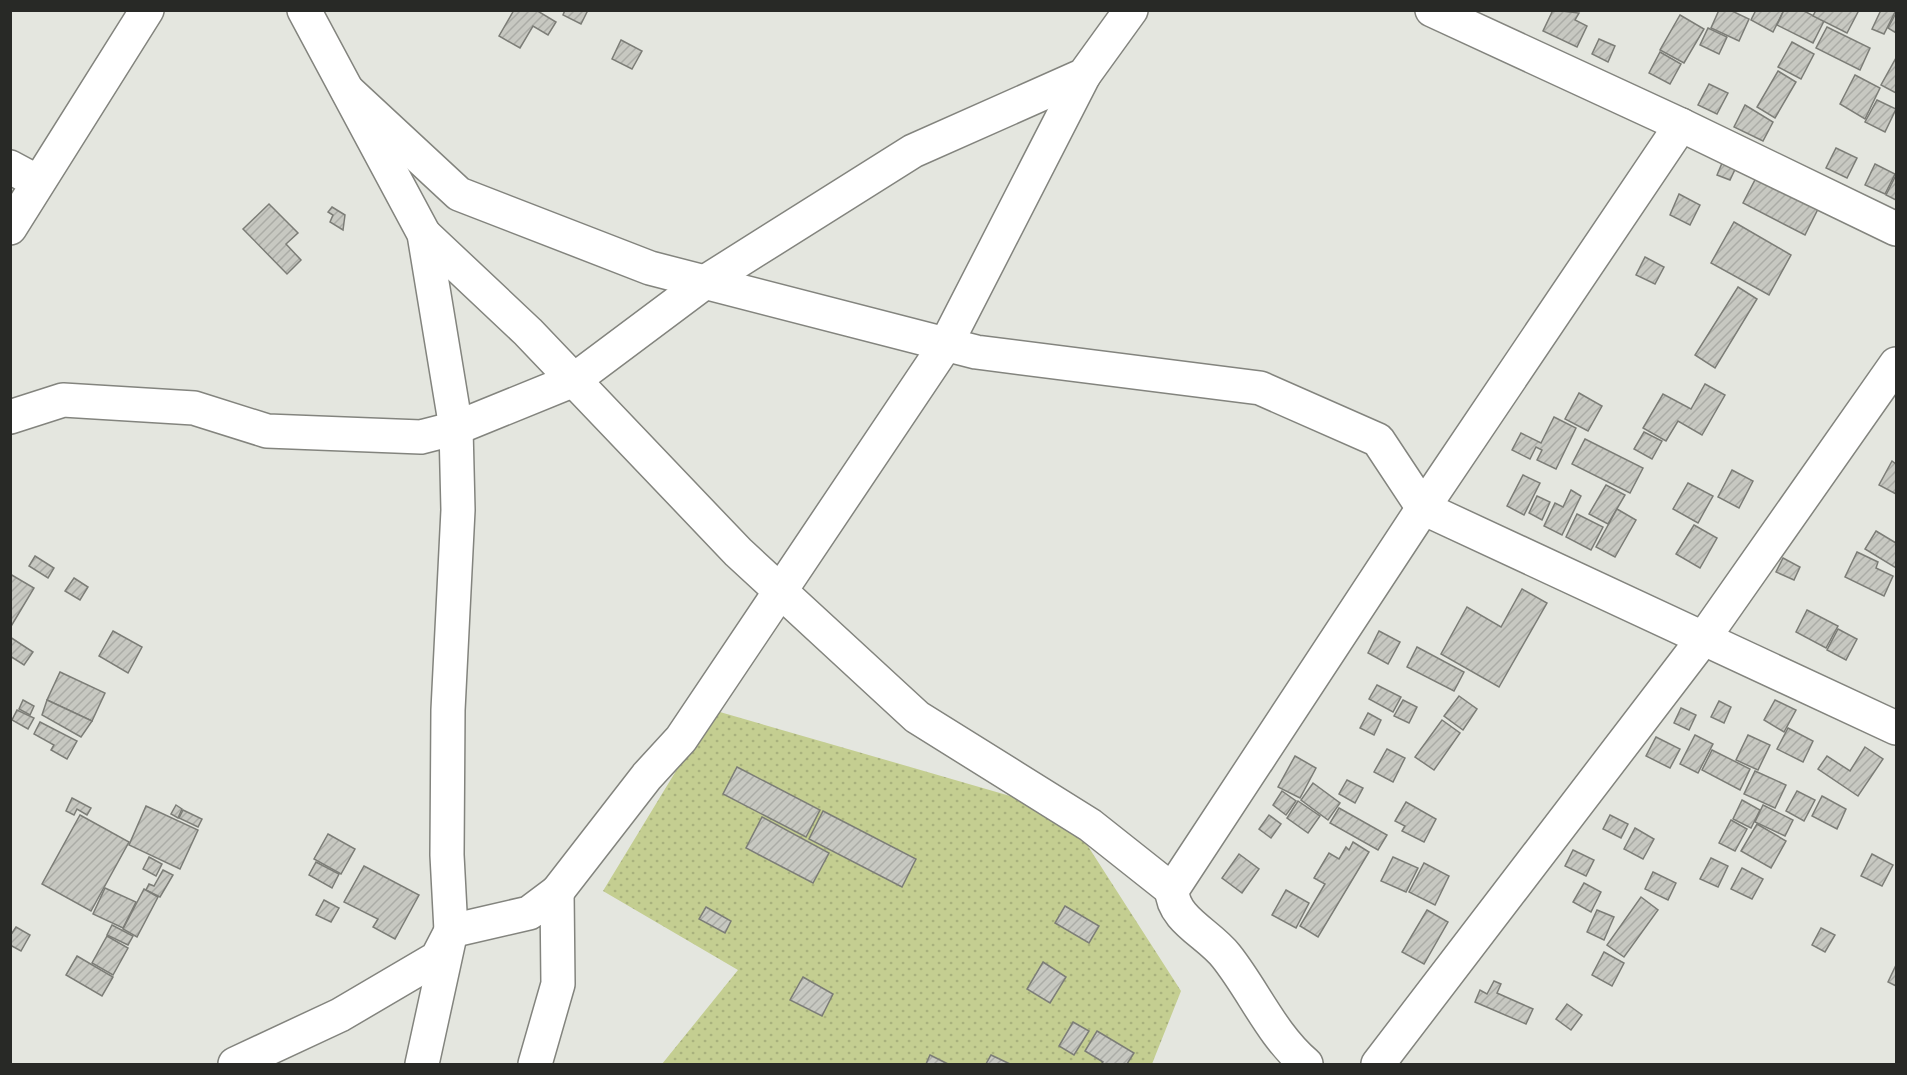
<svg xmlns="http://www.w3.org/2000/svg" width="1907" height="1075" font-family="Karla,sans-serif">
<defs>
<pattern id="garden-dots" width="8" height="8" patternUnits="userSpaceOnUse" patternTransform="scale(1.5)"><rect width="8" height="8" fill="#c4ce91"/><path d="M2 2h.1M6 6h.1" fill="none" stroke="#a8b17d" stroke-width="1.8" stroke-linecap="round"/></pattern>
<pattern id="building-hatch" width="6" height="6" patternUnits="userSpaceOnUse" patternTransform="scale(1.5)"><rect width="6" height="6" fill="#c7c8c1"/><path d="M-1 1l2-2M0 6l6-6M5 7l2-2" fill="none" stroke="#abaca6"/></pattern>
</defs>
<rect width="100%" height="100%" fill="#e4e6df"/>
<!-- garden -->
<polygon fill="url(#garden-dots)" points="713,710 1066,812 1181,991 1152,1064 662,1064 738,970 603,891"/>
<!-- building -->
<g fill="url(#building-hatch)" stroke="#7c7d77" stroke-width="1.5">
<polygon points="514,10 536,10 556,22 548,35 533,26 520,48 499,36"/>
<polygon points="565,10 588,10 581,24 563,15"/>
<polygon points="1553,10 1579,13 1575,20 1587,26 1577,47 1543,31"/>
<polygon points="1719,10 1730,10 1749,19 1739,41 1711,28"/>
<polygon points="1756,10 1784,10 1773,32 1751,20"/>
<polygon points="1784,10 1802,10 1824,21 1813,43 1777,25"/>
<polygon points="1816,10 1859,10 1847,33 1813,16"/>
<polygon points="1881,10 1896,10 1884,34 1872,29"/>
<polygon points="1896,13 1896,33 1888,28"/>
<polygon points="1680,15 1704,29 1684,63 1660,50"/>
<polygon points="1827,27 1870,48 1860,70 1816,48"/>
<polygon points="1708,28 1727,37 1719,54 1700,45"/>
<polygon points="1599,39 1615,46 1608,62 1592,54"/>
<polygon points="621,40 642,51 632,69 612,59"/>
<polygon points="1792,42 1814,54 1801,79 1778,67"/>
<polygon points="1660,52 1681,64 1670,84 1649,73"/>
<polygon points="1896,58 1896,93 1881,85"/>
<polygon points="1778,71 1796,82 1775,118 1757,107"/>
<polygon points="1855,75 1880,88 1865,119 1840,104"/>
<polygon points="1709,84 1728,93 1717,114 1698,105"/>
<polygon points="1877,100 1896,109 1885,132 1865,122"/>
<polygon points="1745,105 1773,122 1763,141 1734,127"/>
<polygon points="1836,148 1857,158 1847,178 1826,168"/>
<polygon points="1725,156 1738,163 1730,180 1717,175"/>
<polygon points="1875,164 1895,174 1885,194 1865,185"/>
<polygon points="1757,176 1819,207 1805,235 1743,203"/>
<polygon points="1895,177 1896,177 1896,200 1886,195"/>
<polygon points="1679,194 1700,205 1690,225 1670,215"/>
<polygon points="269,204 298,233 286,244 301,260 287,274 243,229"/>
<polygon points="332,207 345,215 343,230 330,222 333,215 328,212"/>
<polygon points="1734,222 1791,255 1769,295 1711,263"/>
<polygon points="1645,257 1664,267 1655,284 1636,275"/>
<polygon points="1738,287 1757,299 1715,368 1695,355"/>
<polygon points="1705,384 1725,395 1702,435 1678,421 1666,441 1643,428 1663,394 1691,409"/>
<polygon points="1579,393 1602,406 1588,431 1565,419"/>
<polygon points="1554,417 1576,428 1556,469 1537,460 1542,450 1536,447 1530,459 1512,450 1521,433 1541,443"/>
<polygon points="1644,432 1662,441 1652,459 1634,449"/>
<polygon points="1585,439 1643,468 1630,493 1572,464"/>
<polygon points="1892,461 1896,464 1896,494 1879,485"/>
<polygon points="1732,470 1753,481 1739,508 1718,497"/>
<polygon points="1523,475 1540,483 1524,515 1507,506"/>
<polygon points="1688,483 1713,496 1698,523 1673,509"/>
<polygon points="1606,485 1625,495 1608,524 1589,514"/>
<polygon points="1571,490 1581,496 1562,535 1544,526 1555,503 1563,507"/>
<polygon points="1537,496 1550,502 1542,520 1529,513"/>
<polygon points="1617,509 1636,520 1615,557 1596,547"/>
<polygon points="1577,514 1603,527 1591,550 1566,537"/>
<polygon points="1694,525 1717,538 1700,568 1676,554"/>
<polygon points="1876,531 1896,543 1896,568 1865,549"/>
<polygon points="1857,552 1878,562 1876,568 1893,576 1884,596 1845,577"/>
<polygon points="35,556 54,568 48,578 29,566"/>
<polygon points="1783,558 1800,567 1794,580 1776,572"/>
<polygon points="10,574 34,588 10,628"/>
<polygon points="74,578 88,587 80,600 65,591"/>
<polygon points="1522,589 1547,603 1499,687 1441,654 1467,607 1501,627"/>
<polygon points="1807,610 1838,626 1826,648 1796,632"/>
<polygon points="1838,629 1857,639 1846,660 1827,650"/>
<polygon points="113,631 142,647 128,673 99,656"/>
<polygon points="1379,631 1400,642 1388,664 1368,653"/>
<polygon points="10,637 33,652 24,665 10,656"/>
<polygon points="1417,647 1464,672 1454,691 1407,667"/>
<polygon points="60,672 105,693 92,721 47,700"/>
<polygon points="1377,685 1401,697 1393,712 1369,699"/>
<polygon points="1459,696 1477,709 1463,730 1444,716"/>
<polygon points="23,700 34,706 30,715 19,709"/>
<polygon points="47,700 92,721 81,737 42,715"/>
<polygon points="1403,700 1417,707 1409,723 1394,716"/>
<polygon points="1775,700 1796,710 1784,732 1764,720"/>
<polygon points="1719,701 1731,707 1724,723 1711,717"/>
<polygon points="1681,708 1696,715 1689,730 1674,723"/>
<polygon points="17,710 34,718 28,729 12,720"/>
<polygon points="1368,713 1381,720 1374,735 1360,728"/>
<polygon points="1442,720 1460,733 1434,770 1415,757"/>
<polygon points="40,722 77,741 67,759 51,750 54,745 34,734"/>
<polygon points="1788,728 1813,741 1803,762 1777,749"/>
<polygon points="1695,735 1713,744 1698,773 1680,764"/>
<polygon points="1748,735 1770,745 1758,770 1736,760"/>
<polygon points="1656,737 1680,749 1670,768 1646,756"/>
<polygon points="1865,747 1883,759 1858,796 1818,769 1827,756 1850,771"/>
<polygon points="1387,749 1405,758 1393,782 1374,772"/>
<polygon points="1712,750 1750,769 1740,790 1702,770"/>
<polygon points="1295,756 1316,768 1300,798 1278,787"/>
<polygon points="737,767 820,810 806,837 723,794"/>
<polygon points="1755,771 1786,785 1775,808 1744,794"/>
<polygon points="1347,780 1363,788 1355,803 1339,794"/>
<polygon points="1313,783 1340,803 1328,820 1301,800"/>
<polygon points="1282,791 1296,801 1286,815 1273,805"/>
<polygon points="1797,791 1815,800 1804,821 1786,811"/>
<polygon points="1822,796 1846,809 1837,829 1812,816"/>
<polygon points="72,798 91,808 87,815 77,809 74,815 66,811"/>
<polygon points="1742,800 1760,810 1751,828 1733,819"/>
<polygon points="1298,801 1320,816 1308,833 1287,818"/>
<polygon points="1406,802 1436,819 1424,842 1402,831 1405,826 1395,821"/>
<polygon points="176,805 182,809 178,818 171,814"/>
<polygon points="1763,805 1793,820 1785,836 1755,822"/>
<polygon points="146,806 198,830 180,869 129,845"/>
<polygon points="1339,808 1387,835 1378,850 1330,823"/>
<polygon points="183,810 202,819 198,827 179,818"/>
<polygon points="823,811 916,859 902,887 809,839"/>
<polygon points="80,815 129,842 91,911 42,884"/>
<polygon points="1269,815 1281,824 1271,838 1259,829"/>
<polygon points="1610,815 1628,824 1621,838 1603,829"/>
<polygon points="762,817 829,853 813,883 746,848"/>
<polygon points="1731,820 1747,829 1735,851 1719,843"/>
<polygon points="1757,824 1786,841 1771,868 1741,851"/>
<polygon points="1635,828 1654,839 1643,859 1624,849"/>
<polygon points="328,834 355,849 341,874 314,859"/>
<polygon points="1353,842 1369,852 1318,937 1300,926 1325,884 1314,878 1329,853 1339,859 1346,847 1349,850"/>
<polygon points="1573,850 1594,860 1586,876 1565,866"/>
<polygon points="1239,854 1259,869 1242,893 1222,878"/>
<polygon points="1872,854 1893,865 1882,886 1861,876"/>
<polygon points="149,857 162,864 156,876 143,869"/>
<polygon points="1393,857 1418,868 1406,892 1381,881"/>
<polygon points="1711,858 1728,866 1718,887 1700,879"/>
<polygon points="316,862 339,874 332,888 309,875"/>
<polygon points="1424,863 1449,876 1435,905 1409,892"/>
<polygon points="364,866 419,895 395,939 373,927 378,919 344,902"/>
<polygon points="1742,868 1763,879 1752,899 1731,889"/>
<polygon points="163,870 173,875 160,897 146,890 149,884 154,886"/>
<polygon points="1653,872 1676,883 1668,900 1645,889"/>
<polygon points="1584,883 1601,892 1591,912 1573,902"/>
<polygon points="105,888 136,902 123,928 93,914"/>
<polygon points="144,889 158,897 137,937 123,929"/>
<polygon points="1286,890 1309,903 1296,928 1272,915"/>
<polygon points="1641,897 1658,910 1624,957 1607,945"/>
<polygon points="324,900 339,908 331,922 316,915"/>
<polygon points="1065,906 1099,926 1089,943 1055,923"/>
<polygon points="706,907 731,921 725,933 699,919"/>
<polygon points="1427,910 1448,922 1424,964 1402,952"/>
<polygon points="1597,910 1614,917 1604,940 1587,932"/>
<polygon points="112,925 133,936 128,945 107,935"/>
<polygon points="16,927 30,935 21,951 10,945 10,936"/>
<polygon points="1821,928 1835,935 1825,952 1812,945"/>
<polygon points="107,936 128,948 113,975 92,963"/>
<polygon points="1604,952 1624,963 1612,986 1592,975"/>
<polygon points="77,956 113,977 102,996 66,975"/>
<polygon points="1043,962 1066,977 1050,1003 1027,989"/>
<polygon points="1896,965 1896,986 1888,982"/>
<polygon points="803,977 833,994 822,1016 790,1000"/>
<polygon points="1494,981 1501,984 1497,993 1533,1009 1526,1024 1475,1002 1480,990 1487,994"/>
<polygon points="1567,1004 1582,1015 1571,1030 1556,1019"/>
<polygon points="1073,1022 1089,1031 1074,1055 1059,1046"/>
<polygon points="1097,1031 1134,1053 1127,1064 1101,1064 1103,1062 1085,1051"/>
<polygon points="930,1055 948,1064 926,1064"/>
<polygon points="991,1055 1010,1064 986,1064"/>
</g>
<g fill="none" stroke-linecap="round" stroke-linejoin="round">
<!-- minor casing -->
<g stroke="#83847e" stroke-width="36">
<g id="minor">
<polyline points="304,10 424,234 456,428 574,380 705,282 913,151 1084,75 1131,10"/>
<polyline points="1432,10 1681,125 1896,229"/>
<polyline points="348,91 459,194 650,268 976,352 1260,388 1378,440 1423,508 1896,728"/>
<polyline points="10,167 38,182"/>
<polyline points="10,228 147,10"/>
<polyline points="424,234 528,332 738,552 917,717 1090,825 1172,890"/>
<polyline points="10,417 63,400 194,408 267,431 421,437 456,428 458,510 448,710 447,855 451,931 422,1064"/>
<polyline points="557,892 647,776 681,739 946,344 1084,75"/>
<polyline points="235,1064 340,1015 437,958 451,931 529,913 557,892 558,984 535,1064"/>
<path d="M1306 1064C1271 1034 1254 991 1226 956 1209 934 1172 919 1172 890L1423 508 1681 125"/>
<polyline points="1378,1064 1703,639 1896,364"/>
</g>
</g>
<!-- minor -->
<use href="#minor" stroke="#fff" stroke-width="33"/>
</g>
<!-- border -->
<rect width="1907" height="1075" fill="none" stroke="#282926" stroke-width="24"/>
</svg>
